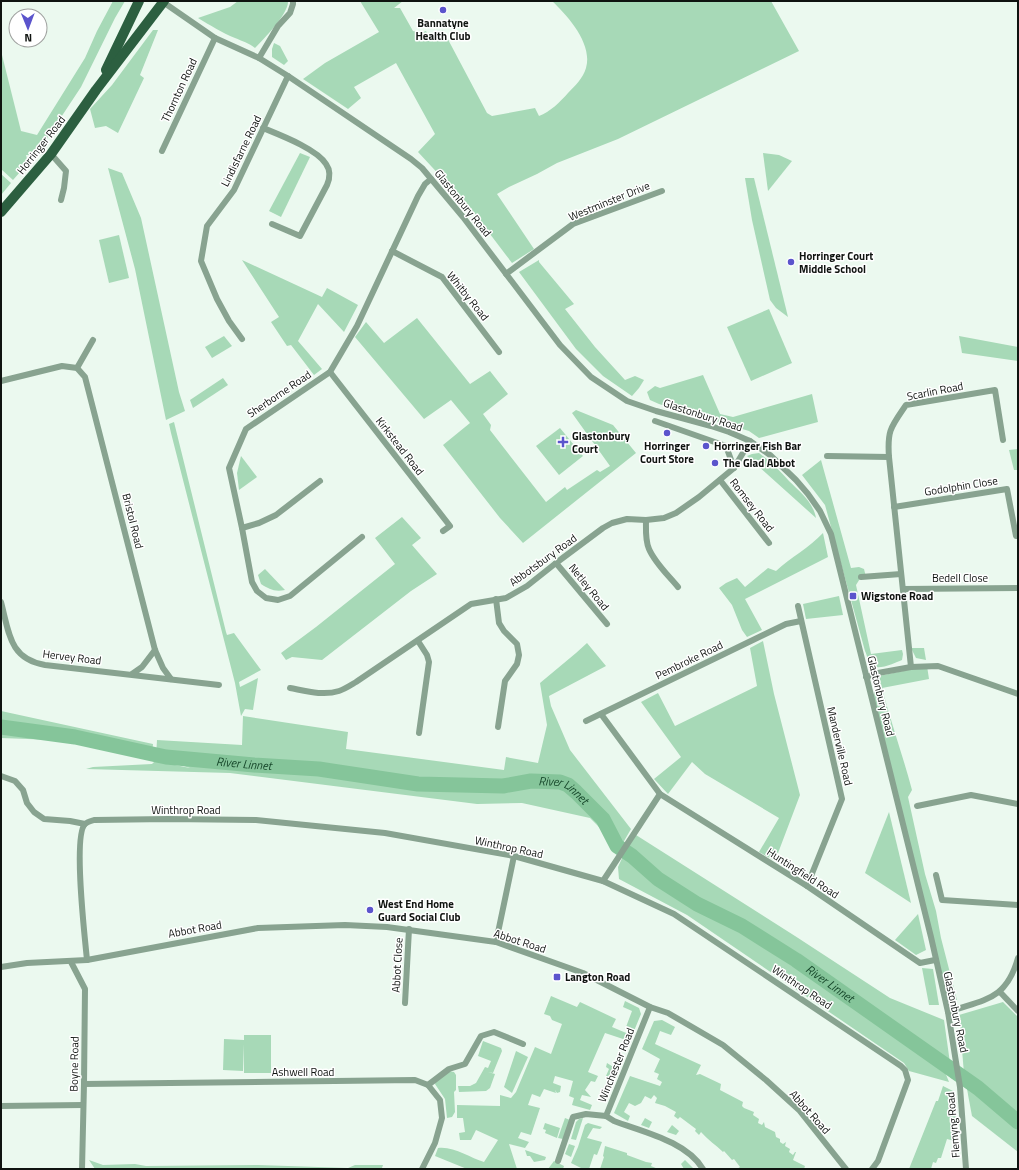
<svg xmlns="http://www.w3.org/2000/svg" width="1019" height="1170" font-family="'Titillium Web',sans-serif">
<rect width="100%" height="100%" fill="#ebf9ef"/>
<!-- green -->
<g fill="#a7d9b7" fill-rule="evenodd">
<polygon points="113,1 125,1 115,18 81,87 42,146 35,155 26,155 28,163 13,180 1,169 1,141 2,140 1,133 1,51 21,131 37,135 85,58 97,31"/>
<path d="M238 1H288C289 13 264 39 255 48 249 43 242 41 235 38 222 33 210 25 198 18L230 7Z"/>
<path d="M360 1H403L394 8H400L413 31 421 33 426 31 429 37 443 30 487 113 492 116 535 108 539 116C550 112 560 102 568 93 575 86 583 78 586 68 593 44 568 16 552 1H771L799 51 618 139 557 163 537 174 509 187 497 194 534 249 512 263 471 209 418 152 435 134 396 63 354 87 361 98 348 109 303 79 325 63 379 32Z"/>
<polygon points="153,30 158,30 140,75 144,78 118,133 106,126 95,128 90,109 112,85"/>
<polygon points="274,43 280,46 288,61 284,65 272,57 272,49"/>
<polygon points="300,153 310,157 281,217 269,211"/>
<polygon points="763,153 779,155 792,161 768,191"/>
<polygon points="108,168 122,173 141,218 179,392 185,411 166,420 135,269"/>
<polygon points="1,174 11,183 1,195"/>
<polygon points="745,178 754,178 788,317 776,308 770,300 752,220"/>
<polygon points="119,235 129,278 109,283 99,240"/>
<polygon points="242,260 322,297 327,288 358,305 344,332 318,304 298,341 322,369 314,375 291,345 287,346 271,322 279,317"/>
<polygon points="539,260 539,262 574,304 565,309 595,347 625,380 635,376 644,380 639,388 632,396 603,376 576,349 519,272"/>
<polygon points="769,309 792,363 751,381 727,327"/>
<polygon points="417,318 470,384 490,371 508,394 483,414 491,425 490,430 546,502 565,487 567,490 597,470 600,472 610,466 572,413 576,410 613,425 636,453 523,543 500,518 443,445 470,423 451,400 424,419 355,337 366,322 384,343"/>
<polygon points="224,336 232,346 212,358 205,347"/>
<polygon points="959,336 1018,347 1018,361 962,353"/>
<polygon points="703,375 720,414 733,417 812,394 818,422 759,438 749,431 659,404 650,400 647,392 655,386 660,388"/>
<polygon points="223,378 228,385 193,408 190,400"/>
<polygon points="174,422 226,632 227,635 234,633 261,670 239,682 240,687 258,678 253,710 245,709 241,716 235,683 171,433 169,424"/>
<polygon points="560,428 583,456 559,475 536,446"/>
<polygon points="1018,449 1018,470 1014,470 1009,450"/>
<path d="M759 453C771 462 779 470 789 481 800 492 813 502 816 518L747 456 752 454Z"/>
<polygon points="241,456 257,477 239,490 237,473"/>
<path d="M821 460 851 568 859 567 864 569 866 577H861L856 585 871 654 902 650 903 654 902 660C894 663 877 672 870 664 868 661 867 655 865 651L825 505 802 475Z"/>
<polygon points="402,517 421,538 412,545 437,574 411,591 322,660 292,657 286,660 281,653 316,627 395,564 375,538"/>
<path d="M823 533 828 557 745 599 762 630 747 637 742 630 732 605 719 588 726 583 737 578 745 587 768 568 776 571C791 557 809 548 823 533Z"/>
<path d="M265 569 285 590C274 592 269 589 261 584L258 575Z"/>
<polygon points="839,596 843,615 806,619 803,604"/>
<polygon points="763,641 774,694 800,795 775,861 759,852 779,818 705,774 692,762 668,794 654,779 681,757 641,702 658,693 675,726 757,686 750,648"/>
<polygon points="587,643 606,666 549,696 551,706 570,750 631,829 620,848 590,818 522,803 477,804 230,773 86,769 93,767 152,764 155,761 190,768 156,757 157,740 242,745 243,716 348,732 346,749 504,770 506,757 538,763 547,725 540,683 576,653"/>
<polygon points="911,648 924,648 926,660 916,658"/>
<path d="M927 666 929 679 882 688C891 723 903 756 912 790L908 797 925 874 936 911 941 938 957 1000H945L874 696V685L879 676Z"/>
<polygon points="1,711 153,744 152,755 81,741 1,738"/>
<polygon points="889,812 911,903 865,873"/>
<path d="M636 835 795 936 890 998 944 1020 950 1063 949 1068 952 1079 945 1072 949 1082 909 1071 904 1063 687 915 619 879 618 867 625 852ZM633 858 673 887 658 879Z"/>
<polygon points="918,914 926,950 916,955 895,940"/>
<polygon points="922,968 933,969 939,1005 929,1005"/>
<path d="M551 996 577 1007 580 1002 616 1019 612 1027 631 1035 629 1041 605 1033 588 1072 598 1076 595 1082 591 1081 585 1090 591 1097 582 1095 580 1100 592 1105 590 1110 572 1105 574 1098 569 1096 573 1081 555 1076 553 1083 561 1086 560 1092 557 1093 555 1090 556 1093 544 1089 540 1097 532 1094 528 1105 540 1108 531 1135 521 1132 518 1138 529 1142 525 1148 509 1144 517 1169H467L435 1156 438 1148C454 1146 470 1158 484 1162L498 1140 476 1130 471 1140H460L459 1133 465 1132 463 1118H457V1105L500 1106V1095L511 1098 516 1092 535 1047 551 1054 562 1024 552 1020 550 1016 544 1014Z"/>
<polygon points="625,1001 639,1008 641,1014 634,1031 626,1027 632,1011 623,1007"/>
<polygon points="1003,1002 1018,1017 1018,1152 972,1116 964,1073 959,1015"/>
<path d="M662 1020 675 1027 671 1035 660 1031 655 1044 701 1065 696 1075 700 1074 721 1084 720 1090 743 1102 742 1106 744 1108 754 1112 753 1115 759 1119 758 1123 762 1125 764 1122 765 1127 775 1132 776 1137 780 1139V1142L783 1144 786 1142 785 1146 790 1149 789 1152 793 1155 795 1152H796L793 1160 805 1166 804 1169H737L740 1167 734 1159 732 1160 724 1151 723 1152C716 1145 708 1140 701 1132L699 1135 695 1131 696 1129 680 1117 678 1119 674 1116 676 1112 665 1106 655 1103 657 1098 654 1095 651 1099 645 1096 641 1103 635 1106 629 1103 624 1112 630 1116 628 1121 614 1113 630 1076 660 1086 662 1082 657 1079 659 1074 654 1072 660 1059 642 1049 654 1021Z"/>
<polygon points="244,1035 271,1035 271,1073 244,1073 244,1044 243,1071 223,1070 224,1039 244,1040"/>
<polygon points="483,1041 501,1048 502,1051 493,1073 488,1072 495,1074 490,1088 486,1091 459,1092 458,1086 470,1086 476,1083 485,1067 488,1068 491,1061 478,1056"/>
<polygon points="516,1051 528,1057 512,1093 504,1087"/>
<polygon points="607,1063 618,1070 613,1079 606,1076 609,1069 606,1067"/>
<polygon points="449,1071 454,1072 456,1075 456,1090 454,1092 455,1112 452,1117 447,1118 445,1099 435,1084 436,1080"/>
<polygon points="943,1086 953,1091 958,1142 947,1139 941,1158 938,1158 936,1163 933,1162 931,1169 909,1169 936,1101 938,1101"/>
<polygon points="565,1118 570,1120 563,1139 558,1138"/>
<polygon points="583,1118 576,1140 571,1139 576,1122 579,1119"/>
<polygon points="645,1118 652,1122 649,1128 641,1125"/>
<polygon points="545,1123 560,1128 557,1138 545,1133 546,1130 543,1129"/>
<polygon points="588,1123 602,1127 600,1129 593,1128 587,1138 602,1142 597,1155 594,1154 589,1169 583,1169 571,1163 578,1147 585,1125"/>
<polygon points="672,1125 679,1131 676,1135 667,1132"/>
<polygon points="569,1144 575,1146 571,1157 565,1154"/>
<polygon points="605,1146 627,1153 627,1155 646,1162 652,1163 651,1166 658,1169 600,1169 604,1157 603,1156"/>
<polygon points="525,1150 546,1157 545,1160 534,1162 530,1156 527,1156"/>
<polygon points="89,1160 103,1165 135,1164 146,1166 258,1165 348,1168 355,1165 383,1165 382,1168 374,1169 95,1169"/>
<polygon points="685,1160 694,1169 684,1169 681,1164"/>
<polygon points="554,1161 564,1166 563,1169 548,1169"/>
</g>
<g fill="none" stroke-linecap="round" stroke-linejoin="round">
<!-- river -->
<path stroke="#85c59a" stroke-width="15" id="s1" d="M1 727 75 737 166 757 254 765 319 769 418 784 503 786 531 781 560 782 568 785 576 792 603 819 617 846 632 856 658 879 697 904 742 926 796 960 978 1088 1018 1122"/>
<!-- street -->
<g stroke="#88a390" stroke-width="6">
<polyline points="163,2 215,38 259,58 288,76 411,159 422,168 463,217 560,345 591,377 627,401 656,411 711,426 729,432 750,441 770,455 796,480 808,494 820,511 831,534 931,937 948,1012 960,1087 966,1169"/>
<polyline points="259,58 278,26 290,13 293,4 293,1"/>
<path d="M263 128C280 135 317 149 326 164 331 171 330 178 327 185L300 236 272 224"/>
<polyline points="162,151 215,38"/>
<polyline points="51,154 66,171 64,188 61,200"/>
<polyline points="392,251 442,277 499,352"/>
<polyline points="506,274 573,224 662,191"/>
<polyline points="242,339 229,321 217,299 201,261 207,226 234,190 288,76"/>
<polyline points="77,368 93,340"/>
<polyline points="330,372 450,526 443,531"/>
<polyline points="1,381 62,366 77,368 85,377 155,650 163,668 171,679"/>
<polyline points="655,421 726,446 734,468"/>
<polyline points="827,456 889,457"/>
<polyline points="720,480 769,543"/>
<polyline points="894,507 1007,489 1016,536"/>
<path d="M646 520C646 529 645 540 649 549 655 563 668 575 678 587"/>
<polyline points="242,528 259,523 276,515 320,481"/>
<polyline points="362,537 290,596 278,600 266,598 257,591 252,582 242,528 229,468 246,429 330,372 357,326 418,196 425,184 431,179"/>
<polyline points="556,563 607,624"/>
<polyline points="861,577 901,574"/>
<polyline points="903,589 1018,588"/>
<polyline points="496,599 499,623 504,631 517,644 519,655 517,664 505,681 498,727"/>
<path d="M1 602C9 632 9 659 45 665L219 685"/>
<polyline points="798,606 842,799 807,886"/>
<polyline points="418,641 427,655 429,662 419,733"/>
<path d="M911 667 889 457C887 430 891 427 906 405L995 390 1003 440"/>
<polyline points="132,674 142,667 155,650"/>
<polyline points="866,677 878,673 911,667 938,666 1018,694"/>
<path d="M290 688C306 691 323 696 339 691 345 689 351 685 356 682L471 604 506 598 527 586 556 563 603 528 612 523 627 519 646 520 664 518 676 513 699 497 734 468 750 441"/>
<polyline points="601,714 660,794 807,886 920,963 935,960"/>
<polyline points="586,721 786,624 801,621"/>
<polyline points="1,776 15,781 23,790 27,803 34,812 44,819 70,821 85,824"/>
<polyline points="917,806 971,795 1018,804"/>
<polyline points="936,875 942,900 1018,905"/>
<polyline points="603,881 660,794"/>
<polyline points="496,942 514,856"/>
<path d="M87 960C85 939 73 836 85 824 87 822 91 821 94 820L168 819 256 820 385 833 514 856 603 881 674 914 901 1066 905 1070 908 1080 878 1161 872 1169"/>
<polyline points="71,962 85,989 84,1084 82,1169"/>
<polyline points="1,967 27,963 87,960 258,928 345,925 387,927 496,942 583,973 650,1007 668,1013 723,1045 766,1080 799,1110 846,1169"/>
<polyline points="1000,992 1018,1011"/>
<polyline points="405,1003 409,929"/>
<path d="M650 1007 606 1116 614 1121C643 1132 686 1141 703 1169"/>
<path d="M948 1012C984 999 1006 1001 1018 958"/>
<polyline points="84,1084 415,1080 428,1085 440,1100 442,1118 435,1143 422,1169"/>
<polyline points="428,1085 449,1069 465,1064 481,1036 494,1032 523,1044"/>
<polyline points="1,1106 83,1105"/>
<polyline points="558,1161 573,1117 586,1114 606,1116"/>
</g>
<!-- primary -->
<g stroke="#2c5f40" stroke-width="10">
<polyline points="106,70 139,1"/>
<polyline points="1,212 51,154 96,90 164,1"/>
</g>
</g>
<!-- markers -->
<g fill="#5b54cc" stroke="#fff" stroke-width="1.5">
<circle cx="443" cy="10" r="4"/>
<circle cx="791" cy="262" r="4"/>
<circle cx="667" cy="433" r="4"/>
<path d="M561 436h4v4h4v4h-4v4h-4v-4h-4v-4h4z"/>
<circle cx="706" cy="446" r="4"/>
<circle cx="715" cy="463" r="4"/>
<rect x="849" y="592" width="8" height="8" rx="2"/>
<circle cx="370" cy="910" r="4"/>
<rect x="553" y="973" width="8" height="8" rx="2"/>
</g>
<g text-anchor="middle" stroke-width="3" stroke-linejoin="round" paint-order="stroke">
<!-- poi labels -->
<g font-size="11" font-weight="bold" fill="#0f1310" stroke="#fff" text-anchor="start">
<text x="443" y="27" text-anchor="middle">Bannatyne<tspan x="443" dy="13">Health Club</tspan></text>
<text x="799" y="260">Horringer Court<tspan x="799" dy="13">Middle School</tspan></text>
<text x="572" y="440">Glastonbury<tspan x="572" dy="13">Court</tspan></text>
<text x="667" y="450" text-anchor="middle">Horringer<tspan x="667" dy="13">Court Store</tspan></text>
<text x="714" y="450">Horringer Fish Bar</text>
<text x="723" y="467">The Glad Abbot</text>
<text x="861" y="600">Wigstone Road</text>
<text x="378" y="908">West End Home<tspan x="378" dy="13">Guard Social Club</tspan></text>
<text x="565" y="981">Langton Road</text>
</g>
<!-- street labels -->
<g font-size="11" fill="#0f1310" stroke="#fff">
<text transform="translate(179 90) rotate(-65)" y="4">Thornton Road</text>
<text transform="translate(41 145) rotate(-52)" y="4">Horringer Road</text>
<text transform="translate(241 151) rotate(-64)" y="4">Lindisfarne Road</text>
<text transform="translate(609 201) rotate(-22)" y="4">Westminster Drive</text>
<text transform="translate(463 203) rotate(51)" y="4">Glastonbury Road</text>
<text transform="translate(468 296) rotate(51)" y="4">Whitby Road</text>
<text transform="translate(935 391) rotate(-11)" y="4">Scarlin Road</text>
<text transform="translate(279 394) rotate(-34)" y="4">Sherborne Road</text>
<text transform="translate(703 415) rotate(18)" y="4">Glastonbury Road</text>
<text transform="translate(400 446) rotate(52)" y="4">Kirkstead Road</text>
<text transform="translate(961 486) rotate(-9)" y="4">Godolphin Close</text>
<text transform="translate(752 505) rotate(52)" y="4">Romsey Road</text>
<text transform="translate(133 521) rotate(76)" y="4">Bristol Road</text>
<text transform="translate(543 560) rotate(-36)" y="4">Abbotsbury Road</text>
<text x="960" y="582">Bedell Close</text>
<text transform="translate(589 587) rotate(51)" y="4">Netley Road</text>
<text transform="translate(72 657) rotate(7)" y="4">Hervey Road</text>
<text transform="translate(689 660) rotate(-26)" y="4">Pembroke Road</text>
<text transform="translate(881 696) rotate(76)" y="4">Glastonbury Road</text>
<text transform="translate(840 746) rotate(77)" y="4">Manderville Road</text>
<text x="186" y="814">Winthrop Road</text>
<text transform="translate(509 847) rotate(12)" y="4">Winthrop Road</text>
<text transform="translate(803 873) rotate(33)" y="4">Huntingfield Road</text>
<text transform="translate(195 929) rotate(-10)" y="4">Abbot Road</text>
<text transform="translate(520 941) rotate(18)" y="4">Abbot Road</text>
<text transform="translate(397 965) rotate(-87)" y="4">Abbot Close</text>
<text transform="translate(802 987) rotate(34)" y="4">Winthrop Road</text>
<text transform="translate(956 1012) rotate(78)" y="4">Glastonbury Road</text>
<text transform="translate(74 1064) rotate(-89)" y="4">Boyne Road</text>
<text transform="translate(616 1065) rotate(-68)" y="4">Winchester Road</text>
<text x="303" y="1076">Ashwell Road</text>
<text transform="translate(810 1112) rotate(48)" y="4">Abbot Road</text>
<text transform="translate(953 1125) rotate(-95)" y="4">Flemyng Road</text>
</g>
<!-- water labels -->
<g font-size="12" font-style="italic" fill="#18492c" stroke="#fff">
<text dy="4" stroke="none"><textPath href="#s1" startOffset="246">River Linnet</textPath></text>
<text dy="4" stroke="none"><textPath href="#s1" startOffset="570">River Linnet</textPath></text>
<text dy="4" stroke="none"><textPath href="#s1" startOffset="906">River Linnet</textPath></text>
</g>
</g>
<!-- border -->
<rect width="1019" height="1170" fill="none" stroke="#0f1310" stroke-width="4"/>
<!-- north arrow -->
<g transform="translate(28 28) rotate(179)"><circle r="19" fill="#ffffff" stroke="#9fa19f"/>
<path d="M0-3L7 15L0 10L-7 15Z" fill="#5b54cc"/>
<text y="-6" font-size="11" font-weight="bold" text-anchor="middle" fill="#0f1310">N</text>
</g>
</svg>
